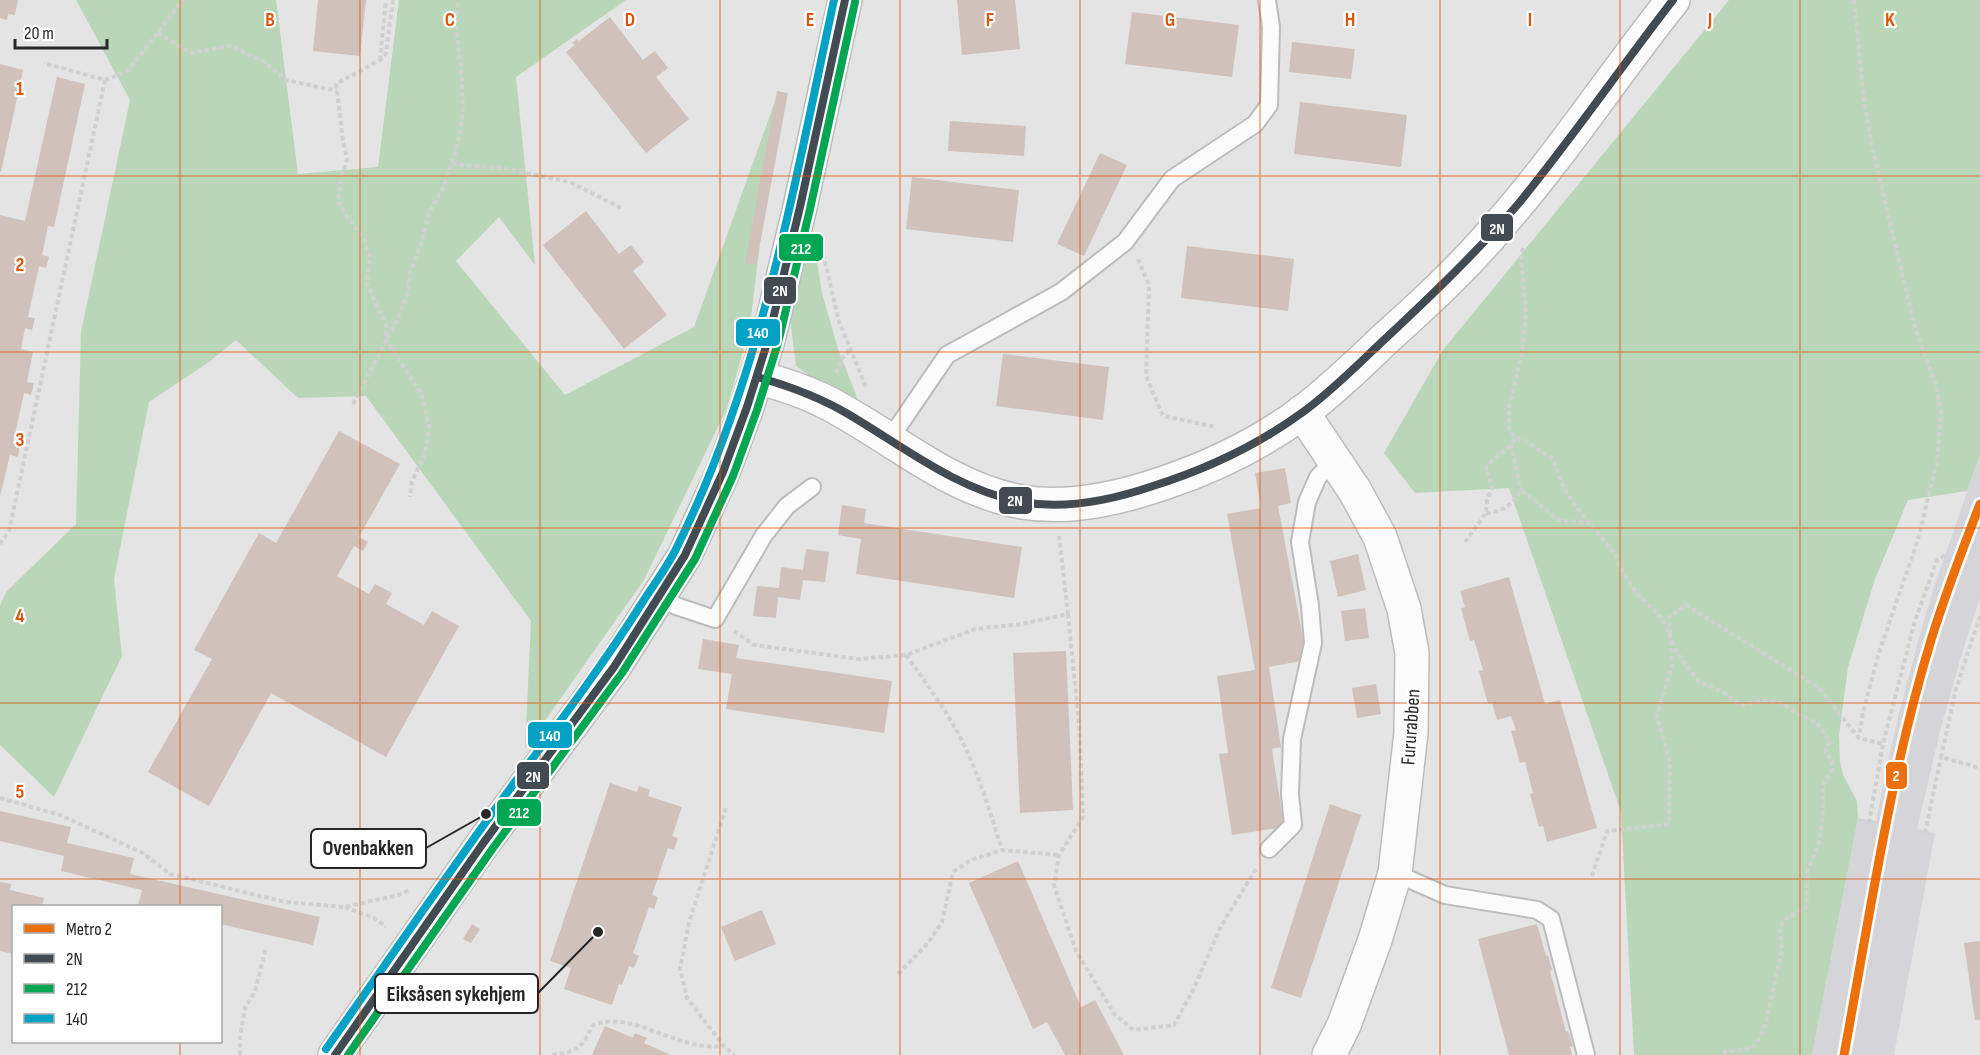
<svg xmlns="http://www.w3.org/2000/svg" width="1980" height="1055" font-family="'Sofia Sans Condensed',sans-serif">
<rect width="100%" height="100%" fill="#e4e4e5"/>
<!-- built -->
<polygon fill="#d5d5d9" points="1980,455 1980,598 1962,653 1941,727 1917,829 1935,833 1894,1055 1812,1055 1858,818 1876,821 1895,729 1919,637 1934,587"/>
<!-- green -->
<g fill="#bad6b8">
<polygon points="76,0 276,0 298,174 378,167 399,0 626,0 516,77 535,265 499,217 456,261 565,395 694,327 778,93 750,326 727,408 644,580 525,749 531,621 366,396 298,398 236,340 209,362 149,402 114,579 122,656 54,797 0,745 0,606 6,592 76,524 81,332 130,100"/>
<polygon points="1729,0 1980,0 1980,455 1967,491 1908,500 1875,579 1848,667 1839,736 1840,762 1843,775 1857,801 1858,818 1812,1055 1634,1055 1621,812 1509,488 1415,493 1384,453 1443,350"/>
<polygon points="811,225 822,293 838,349 864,415 796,366 790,319"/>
</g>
<!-- building -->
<g fill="#d0c1ba">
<polygon points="0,0 18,0 15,15 8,14 7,20 0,18"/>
<polygon points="318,0 366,0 360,56 313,51"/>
<polygon points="957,0 1015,0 1020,49 962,55"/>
<polygon points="1132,12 1239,25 1232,77 1125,64"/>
<polygon points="610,17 643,60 655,51 668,68 656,77 689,119 646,153 566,52 575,45 572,43 577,39 579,41"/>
<polygon points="1292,42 1355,49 1351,79 1289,72"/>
<polygon points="0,64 23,70 1,172 0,172"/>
<polygon points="57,77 85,84 54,227 48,226 42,255 49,257 46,268 39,266 28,317 35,318 32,330 25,328 21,349 33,352 27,382 34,383 31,395 24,393 13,443 20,445 18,457 10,455 0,496 0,215 25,221"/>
<polygon points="777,91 788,93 756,265 745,263"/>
<polygon points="1300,102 1407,115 1401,167 1294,154"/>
<polygon points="950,121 1026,126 1024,156 948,151"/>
<polygon points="1100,153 1127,165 1084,256 1057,244"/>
<polygon points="912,177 1019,190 1013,242 906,229"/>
<polygon points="586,211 619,254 631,245 644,262 633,271 667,315 624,349 543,245"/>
<polygon points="1187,246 1294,259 1288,311 1181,298"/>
<polygon points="1003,354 1109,367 1103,420 996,406"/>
<polygon points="339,431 400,464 359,537 368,542 363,551 354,546 337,576 369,594 375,584 392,593 386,604 424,625 432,611 459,626 386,757 271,693 209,806 148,772 212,659 194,650 259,533 276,543"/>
<polygon points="1285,468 1291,503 1278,506 1307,660 1269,667 1281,747 1272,749 1284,827 1232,835 1219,754 1228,753 1217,676 1255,670 1227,514 1261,508 1255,473"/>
<polygon points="842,505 866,509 864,523 1022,547 1014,598 856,574 861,539 838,535"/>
<polygon points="806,549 829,552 825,582 803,580 800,600 778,597 776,618 753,616 757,586 779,588 781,567 803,570"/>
<polygon points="1358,554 1366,590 1338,597 1330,561"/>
<polygon points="1509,577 1545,704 1560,700 1597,828 1547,842 1543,826 1539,827 1530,794 1533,793 1525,762 1520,763 1511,731 1516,730 1511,716 1497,720 1492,703 1488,704 1479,671 1483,670 1474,640 1470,641 1461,608 1465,607 1460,591"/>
<polygon points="1365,608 1369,638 1345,641 1341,611"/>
<polygon points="703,639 739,645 736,658 892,681 884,733 726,709 732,674 698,669"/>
<polygon points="1066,651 1073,810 1020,813 1013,653"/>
<polygon points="1376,684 1381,714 1357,718 1352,688"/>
<polygon points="610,783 637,792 639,786 650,790 648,796 682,807 672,836 678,838 674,850 668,848 652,895 658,897 654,909 649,907 633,953 639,956 634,968 629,966 622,985 619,984 612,1005 564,989 571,968 550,961"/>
<polygon points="1330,804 1361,815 1301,998 1271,988"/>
<polygon points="0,811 71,827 67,843 134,858 130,874 320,917 313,945 220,924 220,906 138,905 142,890 61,871 64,856 0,841"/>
<polygon points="1018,861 1081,1007 1095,1000 1124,1055 1065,1055 1047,1022 1033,1029 969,883"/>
<polygon points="0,882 11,884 10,890 44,898 42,906 14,906 14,954 0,951"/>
<polygon points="762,910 776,944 735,961 721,927"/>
<polygon points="472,924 480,929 471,943 463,939"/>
<polygon points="1537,924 1546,956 1548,955 1552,970 1550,971 1566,1032 1568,1031 1573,1046 1570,1047 1572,1055 1509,1055 1478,939"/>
<polygon points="1980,941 1980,1020 1975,1020 1964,943"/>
<polygon points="605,1026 633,1038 635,1033 647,1038 644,1043 671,1055 592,1055"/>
</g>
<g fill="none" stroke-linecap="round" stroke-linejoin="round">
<!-- lane casing -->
<g stroke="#bcbcbd" stroke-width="20">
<g id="lane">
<polyline points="889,440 947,355 1061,292 1125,242 1172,179 1255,124 1269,105 1271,27 1267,0"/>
<polyline points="660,596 676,606 715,619 764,535 787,506 812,487"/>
<polyline points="1269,849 1293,825 1290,794 1292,739 1313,643 1310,606 1300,542 1307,502 1318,477 1334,461"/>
<polyline points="1395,873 1445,895 1537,910 1551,919 1586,1055"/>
</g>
</g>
<!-- street casing -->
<g stroke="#bcbcbd" stroke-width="36">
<g id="street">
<path d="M757 377C779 383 801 390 822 400 889 433 947 489 1022 502 1070 510 1120 498 1164 483 1214 466 1261 443 1303 412 1332 390 1359 364 1385 339 1424 304 1462 269 1496 229 1560 157 1613 75 1673 0"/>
<polyline points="1302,412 1355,491 1380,537 1404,609 1412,653 1411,733 1395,873 1375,940 1344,1025 1329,1055"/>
</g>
</g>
<!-- secondary casing -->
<g stroke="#bcbcbd" stroke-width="36">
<polyline id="secondary" points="335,1055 484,842 614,667 685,555 723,472 747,407 768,340 800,207 845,0"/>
</g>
<!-- path -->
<g stroke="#d0d0d1" stroke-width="4" stroke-dasharray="4.5 3" stroke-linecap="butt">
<polyline points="393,0 386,53 380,60 336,84 343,141 347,159 341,179 338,201 348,218 363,237 370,256 367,284 386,325 386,340 422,395 429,427 425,454 412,481 410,497"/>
<polyline points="1854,0 1864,101 1871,142 1915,328 1936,385 1941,413 1937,462 1917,543 1879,652 1863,712 1859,736"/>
<polyline points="158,33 191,53 230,46 263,61 286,80 337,91"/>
<polyline points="380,60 386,0"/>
<polyline points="105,80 128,71 183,0"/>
<polyline points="452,164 502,168 570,182 621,208"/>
<polyline points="1523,248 1521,257 1526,313 1522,353 1509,408 1509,429 1515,437 1525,441 1552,458 1564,488 1580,512 1616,555 1620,568 1637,594 1662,618 1678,654 1698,681 1725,693 1740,705 1763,701 1782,703 1796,713 1817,723 1830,742 1825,751 1832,761 1832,770 1823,784 1823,817 1818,845 1807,872 1807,907 1784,920 1780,928 1782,950 1766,1022 1760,1038 1752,1048 1725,1052 1721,1055"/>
<polyline points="823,254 839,321 866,387"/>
<polyline points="1138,259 1149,285 1146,376 1163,416 1216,427"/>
<polyline points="836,373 840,361 850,349"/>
<polyline points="353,404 398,318 408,292 410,272 422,241 429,213 444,186 457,147 463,114 462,78 456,27 458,0"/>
<polyline points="1511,444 1521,490"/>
<path d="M1486 513C1503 512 1513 504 1521 490L1559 520 1590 523"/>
<path d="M1465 542 1486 513 1487 499 1492 489 1489 475 1485 470C1491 456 1510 453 1515 437"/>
<polyline points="0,544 9,531 105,80 44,63"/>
<polyline points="1068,614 1079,724 1083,817 1059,855 1054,885 1076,951 1115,1015 1134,1030 1174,1025 1193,990 1221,926 1256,869"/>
<polyline points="1980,616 1956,689 1941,757 1980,768"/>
<polyline points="734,631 754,645 858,659 906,655 975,629 1022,624 1068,614 1059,536"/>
<polyline points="1670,634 1669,617 1686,605 1818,687 1859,738 1883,744 1914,624 1935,565 1937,560 1946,555"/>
<path d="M906 655C926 683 947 711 962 741 979 775 991 814 1002 850"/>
<polyline points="0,798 60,815 143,853 170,874 285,902 344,907 399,895 409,890"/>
<polyline points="726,808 689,922 680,969 687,998 723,1045 734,1055"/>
<polyline points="1869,823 1883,744"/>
<polyline points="1925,833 1941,757"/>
<polyline points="1592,876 1607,831 1669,824 1670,762 1657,716 1672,665 1671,641"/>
<polyline points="345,907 374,918 386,927"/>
<polyline points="898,974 928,943 942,922 953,872 971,860 1002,850 1059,855"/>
<polyline points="240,1055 240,1037 245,1008 255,991 266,948"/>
<path d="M552 1055C579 1051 581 1049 593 1025 632 1009 678 1052 722 1046"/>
</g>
<!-- lane -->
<use href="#lane" stroke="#fbfbfb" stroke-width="16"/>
<!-- street -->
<use href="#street" stroke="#fbfbfb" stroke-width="33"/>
<!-- secondary -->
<use href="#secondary" stroke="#fbfbfb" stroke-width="33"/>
<!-- bus-1 casing -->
<g stroke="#fff" stroke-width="12">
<g id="bus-1">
<path d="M757 377C789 386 819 397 848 414 904 447 957 490 1022 502 1066 510 1112 500 1153 486 1207 469 1258 445 1303 412 1333 390 1358 364 1385 339 1432 295 1477 252 1519 203 1573 137 1621 67 1673 0"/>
<polyline points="335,1055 484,842 614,667 685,555 723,472 747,407 768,340 800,207 845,0"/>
</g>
</g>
<!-- bus-2 casing -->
<g stroke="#fff" stroke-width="12">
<polyline id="bus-2" points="348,1055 493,848 622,673 695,559 733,476 757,410 778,343 810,209 855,2"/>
</g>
<!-- bus-3 casing -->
<g stroke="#fff" stroke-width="12">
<path id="bus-3" d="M326 1049C389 960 450 870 515 782 559 723 603 665 642 603 654 584 668 566 677 547 762 376 794 185 834 0"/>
</g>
<!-- bus-1 -->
<use href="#bus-1" stroke="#424a52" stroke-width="8"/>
<!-- bus-2 -->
<use href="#bus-2" stroke="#00a651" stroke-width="8"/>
<!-- bus-3 -->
<use href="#bus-3" stroke="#02a2c6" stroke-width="8"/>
<!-- metro-1 casing -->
<g stroke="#fff" stroke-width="14">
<path id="metro-1" d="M1844 1055C1870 915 1890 773 1932 637 1946 592 1963 548 1980 504"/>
</g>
<!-- metro-1 -->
<use href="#metro-1" stroke="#ec700c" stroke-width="9"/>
</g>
<!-- grid -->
<path fill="none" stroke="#de560d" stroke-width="1.5" stroke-opacity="0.55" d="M180 0V906M360 0V1055M540 0V1055M720 0V1055M900 0V1055M1080 0V1055M1260 0V1055M1440 0V1055M1620 0V1055M1800 0V1055M0 176H1980M0 352H1980M0 528H1980M0 703H1980M0 879H1980M180 1042V1055"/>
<g text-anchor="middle" stroke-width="4.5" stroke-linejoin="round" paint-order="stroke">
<!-- street labels -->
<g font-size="20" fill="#262626" stroke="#fff">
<text transform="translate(1410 727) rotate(-86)" y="7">Fururabben</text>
</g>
</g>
<g font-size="20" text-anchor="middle" font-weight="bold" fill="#de560d" stroke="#fff" stroke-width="4.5" stroke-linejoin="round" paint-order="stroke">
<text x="270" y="26">B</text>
<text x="450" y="26">C</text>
<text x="630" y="26">D</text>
<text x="810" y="26">E</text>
<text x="990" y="26">F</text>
<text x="1170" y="26">G</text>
<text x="1350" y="26">H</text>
<text x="1530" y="26">I</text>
<text x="1710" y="26">J</text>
<text x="1890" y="26">K</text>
<text x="20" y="95">1</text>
<text x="20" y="271">2</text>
<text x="20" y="446">3</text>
<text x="20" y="622">4</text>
<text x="20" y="798">5</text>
</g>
<!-- callouts -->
<path fill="none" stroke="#262626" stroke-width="2" d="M486 814L426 848M598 932L538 993"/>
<g fill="#262626" stroke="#fff" stroke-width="2">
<circle cx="486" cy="814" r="6"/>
<circle cx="598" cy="932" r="6"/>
</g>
<g fill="#fff" stroke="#262626" stroke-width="2">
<rect x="311" y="829" width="115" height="39" rx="6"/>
<rect x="375" y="974" width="163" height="39" rx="6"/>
</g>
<g font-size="21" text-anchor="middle" font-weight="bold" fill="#262626">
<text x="368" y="855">Ovenbakken</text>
<text x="456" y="1001">Eiksåsen sykehjem</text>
</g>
<g stroke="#fff" stroke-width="2">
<rect x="1480" y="213" width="34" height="29" rx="6" fill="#424a52"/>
<rect x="778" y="233" width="46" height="29" rx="6" fill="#00a651"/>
<rect x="763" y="276" width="34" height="29" rx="6" fill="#424a52"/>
<rect x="735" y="318" width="46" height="29" rx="6" fill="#02a2c6"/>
<rect x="998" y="486" width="35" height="29" rx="6" fill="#424a52"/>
<rect x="527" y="721" width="46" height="28" rx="6" fill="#02a2c6"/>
<rect x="1885" y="761" width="23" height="29" rx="6" fill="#ec700c"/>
<rect x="516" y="761" width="34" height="29" rx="6" fill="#424a52"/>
<rect x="496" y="798" width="46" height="29" rx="6" fill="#00a651"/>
</g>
<g font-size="16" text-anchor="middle" font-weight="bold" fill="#fff">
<text x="1497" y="234">2N</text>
<text x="801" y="254">212</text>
<text x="780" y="296">2N</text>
<text x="758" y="338">140</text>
<text x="1015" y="506">2N</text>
<text x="550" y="741">140</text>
<text x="1896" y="781">2</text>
<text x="533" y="782">2N</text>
<text x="519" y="818">212</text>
</g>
<!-- legend -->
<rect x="12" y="905" width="210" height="138" fill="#ffffff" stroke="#a8a8a8" stroke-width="1.5"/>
<rect x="24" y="924" width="30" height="9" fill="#ec700c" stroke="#a8a8a8" stroke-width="1.5"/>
<text x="66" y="935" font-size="18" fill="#262626">Metro 2</text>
<rect x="24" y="954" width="30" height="9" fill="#424a52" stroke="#a8a8a8" stroke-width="1.5"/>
<text x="66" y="965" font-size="18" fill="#262626">2N</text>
<rect x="24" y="984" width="30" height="9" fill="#00a651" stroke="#a8a8a8" stroke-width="1.5"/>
<text x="66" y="995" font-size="18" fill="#262626">212</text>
<rect x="24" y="1014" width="30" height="9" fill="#02a2c6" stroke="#a8a8a8" stroke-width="1.5"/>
<text x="66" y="1025" font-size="18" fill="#262626">140</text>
<!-- scale -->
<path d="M15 39v9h92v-9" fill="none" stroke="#262626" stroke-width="3"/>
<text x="24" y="39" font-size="18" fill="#262626" stroke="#ffffff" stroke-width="4.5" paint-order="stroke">20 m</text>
</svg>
